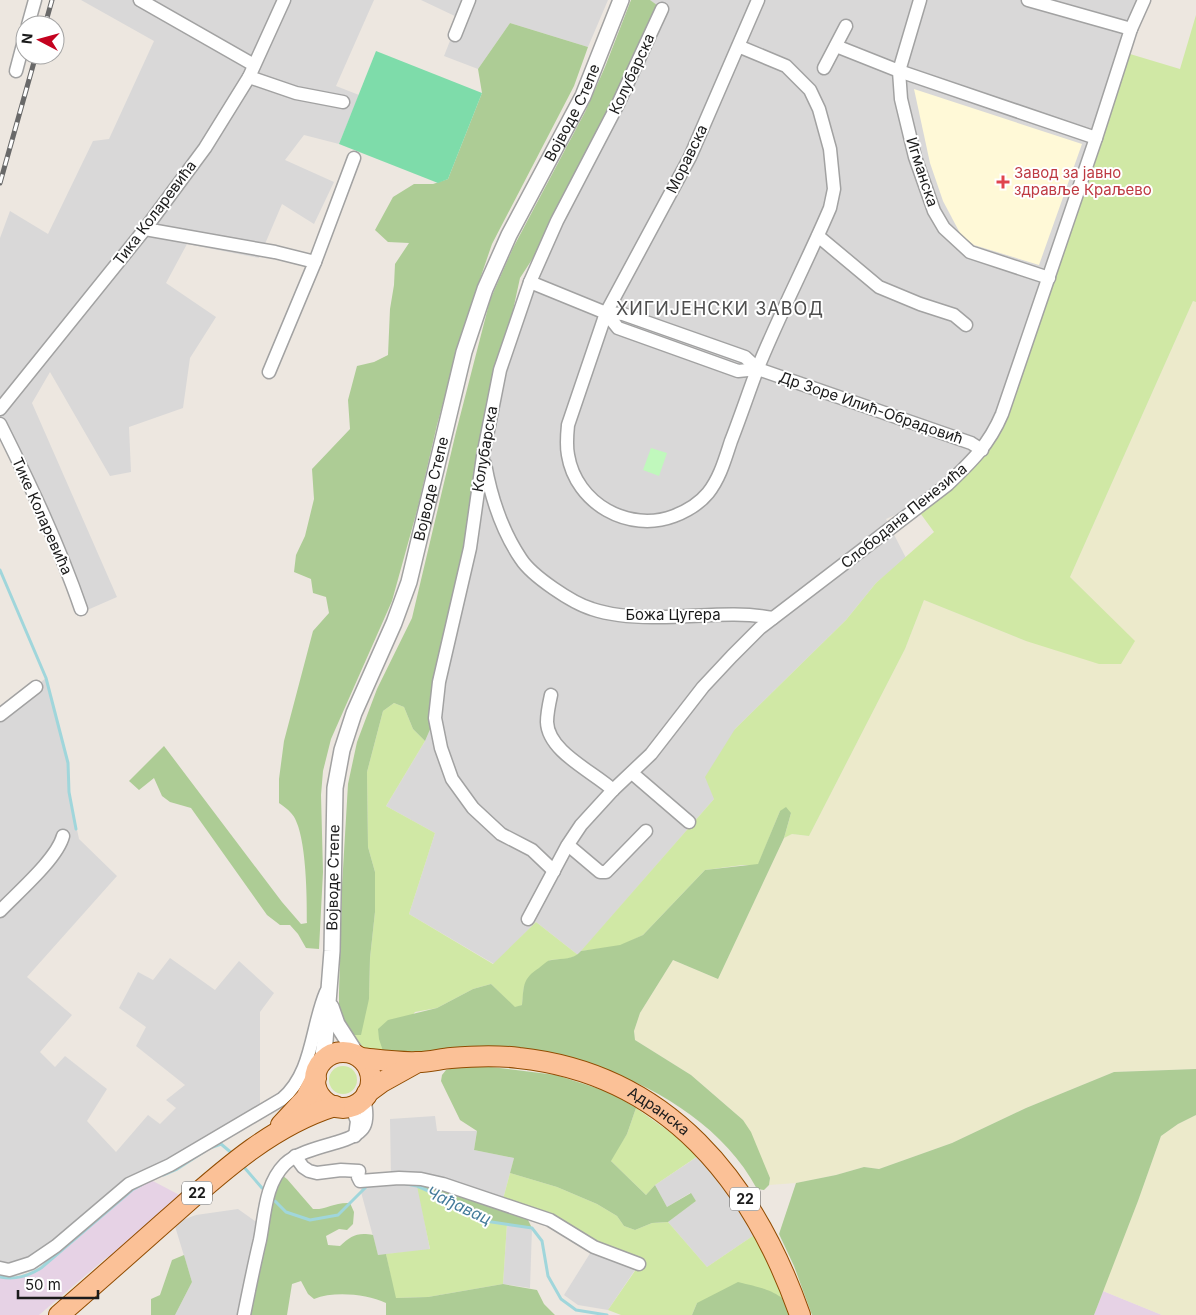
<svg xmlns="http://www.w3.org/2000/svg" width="1196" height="1315" font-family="Inter,sans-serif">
  <rect width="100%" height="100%" fill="#ede7e0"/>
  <!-- residential -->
  <g fill="#d9d8d8">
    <polygon points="81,0 374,0 336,86 359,95 339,144 304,135 285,160 334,182 314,224 282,204 259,258 187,244 166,283 216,317 190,358 183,408 129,427 131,472 110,476 50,372 32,403 117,597 85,611 0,430 0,238 10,211 48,234 93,141 109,139 154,41"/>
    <polygon points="421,0 608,0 588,47 510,23 478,69 444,56 459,18"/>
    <polygon points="650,0 1140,0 998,414 978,450 915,506 886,519 906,558 876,583 846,620 735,729 714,799 578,955 536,922 494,964 409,914 435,833 386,806 425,741 435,718 483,456 530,282 660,8"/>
    <polygon points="46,678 68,763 69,792 79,839 117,876 27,977 72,1015 40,1052 55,1067 65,1056 107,1089 87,1121 116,1152 148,1115 160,1124 176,1108 166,1100 185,1085 136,1046 146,1027 119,1008 138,972 153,980 170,958 215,990 239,961 274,993 260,1012 260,1113 129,1184 31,1263 0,1268 0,715"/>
    <polygon points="435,1116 437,1131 477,1131 474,1150 514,1158 502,1203 421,1180 418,1186 430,1250 378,1255 361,1192 360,1181 391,1178 390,1119"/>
    <polygon points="706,1151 763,1229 707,1267 668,1222 696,1201 690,1193 667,1207 655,1185"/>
    <polygon points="238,1209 262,1226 244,1315 175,1315 192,1282 174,1223 196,1215"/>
    <polygon points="507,1223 532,1228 530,1288 503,1284"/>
    <polygon points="594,1247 639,1264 608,1310 578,1305 564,1295"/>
  </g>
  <!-- industrial -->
  <g fill="#e6d2e5">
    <polygon points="151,1180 189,1200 122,1250 106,1258 39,1315 0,1315 0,1277 19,1278 30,1275 41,1268 132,1190"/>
    <polygon points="1103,1291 1162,1315 1094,1315"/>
  </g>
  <!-- education -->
  <polygon fill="#fff9d7" points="914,89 1082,144 1039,265 974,245 961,235 943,201 930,163"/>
  <!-- farmland -->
  <g fill="#eceacb">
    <polygon points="1193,301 1196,302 1196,1069 1114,1072 1026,1108 952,1143 879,1169 864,1167 836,1175 796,1183 769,1185 770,1178 743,1120 691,1075 635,1040 634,1031 640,1013 673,960 718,979 784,838 792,834 809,836 905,649 924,600 1026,641 1134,641 1070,577"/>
    <polygon points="1196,1115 1196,1315 1162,1315 1103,1291 1138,1201 1161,1136 1178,1124"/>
  </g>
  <!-- grass -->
  <g fill="#d0e8a5">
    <polygon points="1196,15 1196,302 1193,301 1070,577 1135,641 1121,664 1099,664 1026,641 924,600 905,649 809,836 792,834 784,838 791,813 780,811 758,865 743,865 705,870 643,935 620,946 581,951 714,799 705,777 735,729 846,620 876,583 934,532 915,506 943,484 988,436 1120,51 1180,69"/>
    <polygon points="394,703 404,707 413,729 425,741 386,806 435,833 409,914 493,964 536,922 578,955 567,959 550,960 524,986 522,1005 515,1008 491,984 473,989 437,1008 415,1012 383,1051 362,1054 349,1035 369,999 370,958 375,912 375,872 368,847 367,772 383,711"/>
    <circle cx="343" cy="1080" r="14"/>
    <polygon points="636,1108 688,1145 698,1156 655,1185 646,1195 610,1160 627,1134"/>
    <polygon points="510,1173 557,1187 597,1204 617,1216 624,1226 635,1230 652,1223 668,1222 707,1267 763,1229 786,1300 697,1303 692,1315 621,1315 608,1310 639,1265 502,1203"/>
    <polygon points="417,1186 485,1221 507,1223 503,1284 428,1297 395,1298 386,1254 430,1249"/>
  </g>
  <!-- forest -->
  <g fill="#adcc95">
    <polygon points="631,0 650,0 661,8 557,221 520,278 500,370 435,718 425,741 413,729 404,707 394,703 383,711 367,772 368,847 375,872 375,912 370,958 369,999 361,1035 349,1035 339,1019 339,993 342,886 348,784 357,742 377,689 412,618 456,432 490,300 513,248 585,112 605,67"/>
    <path d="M510 23 588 47 574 86 492 244 467 317 437 425 418 507 392 601 331 739 323 771 321 795 323 872 319 949 306 948 298 934 290 925H280L267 915 191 808 170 802 162 796 154 778 139 790 129 781 164 746 282 902 301 924 307 923C307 900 307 829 291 813 288 809 283 806 279 803V779L284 741 313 631 329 613 326 597 313 593 311 579 294 572 296 555 305 536 314 499 312 469 350 429 348 400 357 366 374 362 388 355 390 309 394 285 395 264 409 243 388 242 375 230 393 197 414 184H433L448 179 482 93 478 69Z"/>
    <path d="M786 807 791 813 784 838 718 979 673 960 640 1013 634 1031 635 1040 691 1075 743 1120 751 1132 770 1178 769 1185 764 1190 757 1189C726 1130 663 1091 602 1068 583 1061 563 1054 543 1053 527 1052 510 1054 493 1054 460 1055 427 1056 395 1057L383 1051 379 1039 378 1029 388 1020 437 1008 473 989 491 984 515 1007 522 1005C524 986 522 979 539 968 543 965 547 960 552 960 563 958 573 960 581 951L620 945 643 935 705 870 758 864 780 811Z"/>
    <polygon points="458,1067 491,1067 556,1075 612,1093 636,1108 627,1134 611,1161 646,1195 655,1185 667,1207 691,1193 696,1201 668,1222 652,1223 635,1230 624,1226 617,1216 597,1204 557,1187 510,1173 514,1158 474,1150 477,1131 460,1120 441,1081 442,1075 446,1070"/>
    <polygon points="1196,1069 1196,1115 1178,1124 1161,1136 1138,1201 1094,1315 812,1315 794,1266 779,1234 796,1183 836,1175 864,1167 879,1169 952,1143 1026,1108 1114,1072"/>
    <path d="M278 1172 287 1179 313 1209C326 1210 334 1202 350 1203L354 1212 353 1224 347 1230 339 1229 326 1236 328 1245 340 1246C351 1236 357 1232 373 1235L378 1255 386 1254 396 1298 428 1297 503 1284 537 1290 544 1304 555 1315H386V1303C366 1294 334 1291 314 1299L308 1294 301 1281 292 1284 287 1315H244Z"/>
    <polygon points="421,1179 523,1210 532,1228 485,1221 459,1205 418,1186"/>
    <polygon points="184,1255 192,1282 175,1315 151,1315 151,1299 160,1295 172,1260"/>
    <path d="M738 1282C770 1290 777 1290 800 1315H692L697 1303Z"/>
  </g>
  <!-- park -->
  <polygon fill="#c0f8bc" points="651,448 667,453 659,476 643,470"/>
  <!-- pitch -->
  <polygon fill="#7edcaa" points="376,51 482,93 448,179 438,183 339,144"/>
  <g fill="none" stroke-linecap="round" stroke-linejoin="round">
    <!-- stream -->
    <g stroke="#a0d6db" stroke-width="3">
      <polyline points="0,570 46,678 68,763 69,792 76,829"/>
      <polyline points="210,1148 221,1144 234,1155"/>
      <polyline points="243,1166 262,1188"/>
      <polyline points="163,1175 177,1169 205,1151"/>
      <polyline points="406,1184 417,1186 440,1196 459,1205 485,1221 532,1228 542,1241 548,1276 561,1299 576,1310 607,1315"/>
      <polyline points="275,1201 286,1212 310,1220 338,1215 367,1186 370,1186"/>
      <path d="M0 1277C16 1280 28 1276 41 1268L132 1190 141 1185"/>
    </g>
    <!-- minor casing -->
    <g stroke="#a2a2a2" stroke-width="15">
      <g id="minor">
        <polyline points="140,0 254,65"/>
        <polyline points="920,0 899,71 901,99 915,157 934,211 944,228 970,252 1049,278"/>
        <polyline points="1028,0 1131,29"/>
        <polyline points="28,25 35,0"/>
        <polyline points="455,35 469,0"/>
        <path d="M738 46 786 66 810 90 819 109 830 149 834 189 830 208C807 262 779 315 757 370 748 394 740 418 731 441 725 459 720 478 708 493 699 504 687 511 674 516 629 533 576 504 568 455 566 445 567 435 568 425L606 313 690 157 758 0"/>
        <polyline points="836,46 899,71 1096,138"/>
        <polyline points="824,68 846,26"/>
        <polyline points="16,71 25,37"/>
        <polyline points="249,77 296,93 343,102"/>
        <polyline points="145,229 275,252 315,262 269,372"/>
        <polyline points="818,236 879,287 920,304 954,315 966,325"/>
        <polyline points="315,262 354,158"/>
        <polyline points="530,282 606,313 623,314 745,357 758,369 971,443 982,450"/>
        <polyline points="606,313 618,328 738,371 758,369"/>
        <polyline points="0,409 145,229 205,148 249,77 284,0"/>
        <path d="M0 424C30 484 59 545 81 609"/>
        <path d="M485 464C491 497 502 531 521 559 532 576 572 603 592 609 610 615 632 617 652 617 692 618 733 610 773 618"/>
        <path d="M551 695C549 704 547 713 547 722 548 752 594 772 613 790"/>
        <polyline points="0,715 36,687"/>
        <polyline points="632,773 689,822"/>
        <polyline points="568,845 600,872 606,872 646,831"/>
        <polyline points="554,871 532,850 501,834 473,808 452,779 441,748 435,718 439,682 470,548 483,456 500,370 530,282 557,221 618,104 662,9"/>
        <path d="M0 911C17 893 57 859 63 836"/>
        <path d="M528 919 567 846 581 825 613 790 651 754 703 687 732 656 760 628 947 485C971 462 989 445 1002 414L1096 138 1131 29 1144 0"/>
        <polyline points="351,1106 357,1121 355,1136"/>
        <polyline points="295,1156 303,1167 309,1171 317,1173 341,1170 359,1171 358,1177 360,1181 399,1178 421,1179 443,1184 550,1220 594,1247 639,1264"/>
        <path d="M0 1268 9 1270 31 1263 56 1246 129 1184 170 1165 282 1099C313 1073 311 1027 326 992"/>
        <path d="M244 1315C249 1290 254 1265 260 1240 265 1214 265 1184 285 1164 297 1152 325 1146 341 1141 366 1133 370 1124 364 1098"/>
      </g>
    </g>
    <!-- tertiary casing -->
    <g stroke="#a2a2a2" stroke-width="18">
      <g id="tertiary">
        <polyline points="331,1007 337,1024 357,1055"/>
        <path id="s1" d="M322 1062 325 1041 332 951 335 788 342 750 354 713 394 623 409 582 464 352 485 289 509 235 583 96 621 0"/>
      </g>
    </g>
    <!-- primary casing -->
    <g stroke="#914c01" stroke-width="22">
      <g id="primary">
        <circle cx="343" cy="1080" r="28"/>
        <path id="s2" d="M361 1058C380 1060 399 1063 418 1062 429 1062 440 1059 451 1058 473 1056 497 1055 519 1058 668 1074 753 1182 800 1315"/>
        <polyline points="367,1093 382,1082 418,1062"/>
        <polyline points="281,1125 306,1098 316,1078"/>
        <path d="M59 1315C96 1283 132 1251 168 1219 218 1175 270 1126 335 1106"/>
      </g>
    </g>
    <!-- minor -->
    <use href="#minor" stroke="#fff" stroke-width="12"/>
    <!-- tertiary -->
    <use href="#tertiary" stroke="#fff" stroke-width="15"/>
    <!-- primary -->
    <use href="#primary" stroke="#fbc197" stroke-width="20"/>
    <!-- rail casing -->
    <g stroke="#696969" stroke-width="5">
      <g id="rail">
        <polyline points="45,25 52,0"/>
        <polyline points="0,183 36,55"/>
      </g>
    </g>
    <!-- rail -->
    <use href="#rail" stroke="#fff" stroke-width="3" stroke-dasharray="9" stroke-linecap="butt"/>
  </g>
  <!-- markers -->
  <path fill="#e0444e" stroke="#fff" stroke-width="2" d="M1000.5 174.5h5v5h5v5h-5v5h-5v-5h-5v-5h5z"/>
  <g text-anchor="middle" stroke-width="4" stroke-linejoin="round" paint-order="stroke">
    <!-- shield labels -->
    <g fill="#fff" stroke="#5f5f5f" stroke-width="1">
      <rect x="182" y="1181.5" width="30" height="23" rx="4"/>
      <rect x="730" y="1187.5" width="30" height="23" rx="4"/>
    </g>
    <g font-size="14" font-weight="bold" fill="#1b1b1b">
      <text x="197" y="1198">22</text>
      <text x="745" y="1204">22</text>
    </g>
    <!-- street labels -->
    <g font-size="15" fill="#1b1b1b" stroke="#fff">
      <text transform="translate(632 74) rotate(-65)" y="5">Колубарска</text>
      <text dy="5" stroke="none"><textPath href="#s1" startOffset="994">Војводе Степе</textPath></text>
      <text transform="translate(687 159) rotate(-64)" y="5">Моравска</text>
      <text transform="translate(922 172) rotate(72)" y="5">Игманска</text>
      <text transform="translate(155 213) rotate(-53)" y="5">Тика Коларевића</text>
      <text transform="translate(871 408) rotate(19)" y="5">Др Зоре Илић-Обрадовић</text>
      <text transform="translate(485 449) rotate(-80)" y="5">Колубарска</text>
      <text dy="5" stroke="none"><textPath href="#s1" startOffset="590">Војводе Степе</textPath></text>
      <text transform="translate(42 516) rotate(66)" y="5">Тике Коларевића</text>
      <text transform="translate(904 516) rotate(-39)" y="5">Слободана Пенезића</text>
      <text x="673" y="620">Божа Цугера</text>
      <text dy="5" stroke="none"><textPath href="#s1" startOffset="185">Војводе Степе</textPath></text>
      <text dy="5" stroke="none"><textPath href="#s2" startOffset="310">Адранска</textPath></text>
    </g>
    <!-- health labels -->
    <g font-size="15" fill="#be3a42" stroke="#fff" text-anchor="start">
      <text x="1014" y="178">Завод за јавно<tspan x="1014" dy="17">здравље Краљево</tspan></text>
    </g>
    <!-- water labels -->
    <g font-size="16" font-style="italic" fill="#437b9a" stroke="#fff">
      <text transform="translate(459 1205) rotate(25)" y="6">Чађавац</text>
    </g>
    <!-- quarter labels -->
    <g font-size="18" letter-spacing="1" fill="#4e4e4e" stroke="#fff">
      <text x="720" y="315">ХИГИЈЕНСКИ ЗАВОД</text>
    </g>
  </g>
  <!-- north arrow -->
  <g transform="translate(40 40) rotate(276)"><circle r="24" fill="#ffffff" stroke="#a4a4a4"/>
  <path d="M0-4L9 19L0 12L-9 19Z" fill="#c4021f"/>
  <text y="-8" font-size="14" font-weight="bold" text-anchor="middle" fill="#1b1b1b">N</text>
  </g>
  <!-- scale -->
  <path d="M18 1290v8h80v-8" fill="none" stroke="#1b1b1b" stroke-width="2.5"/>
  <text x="25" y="1290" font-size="15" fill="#1b1b1b" stroke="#ffffff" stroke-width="4" paint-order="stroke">50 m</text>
</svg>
